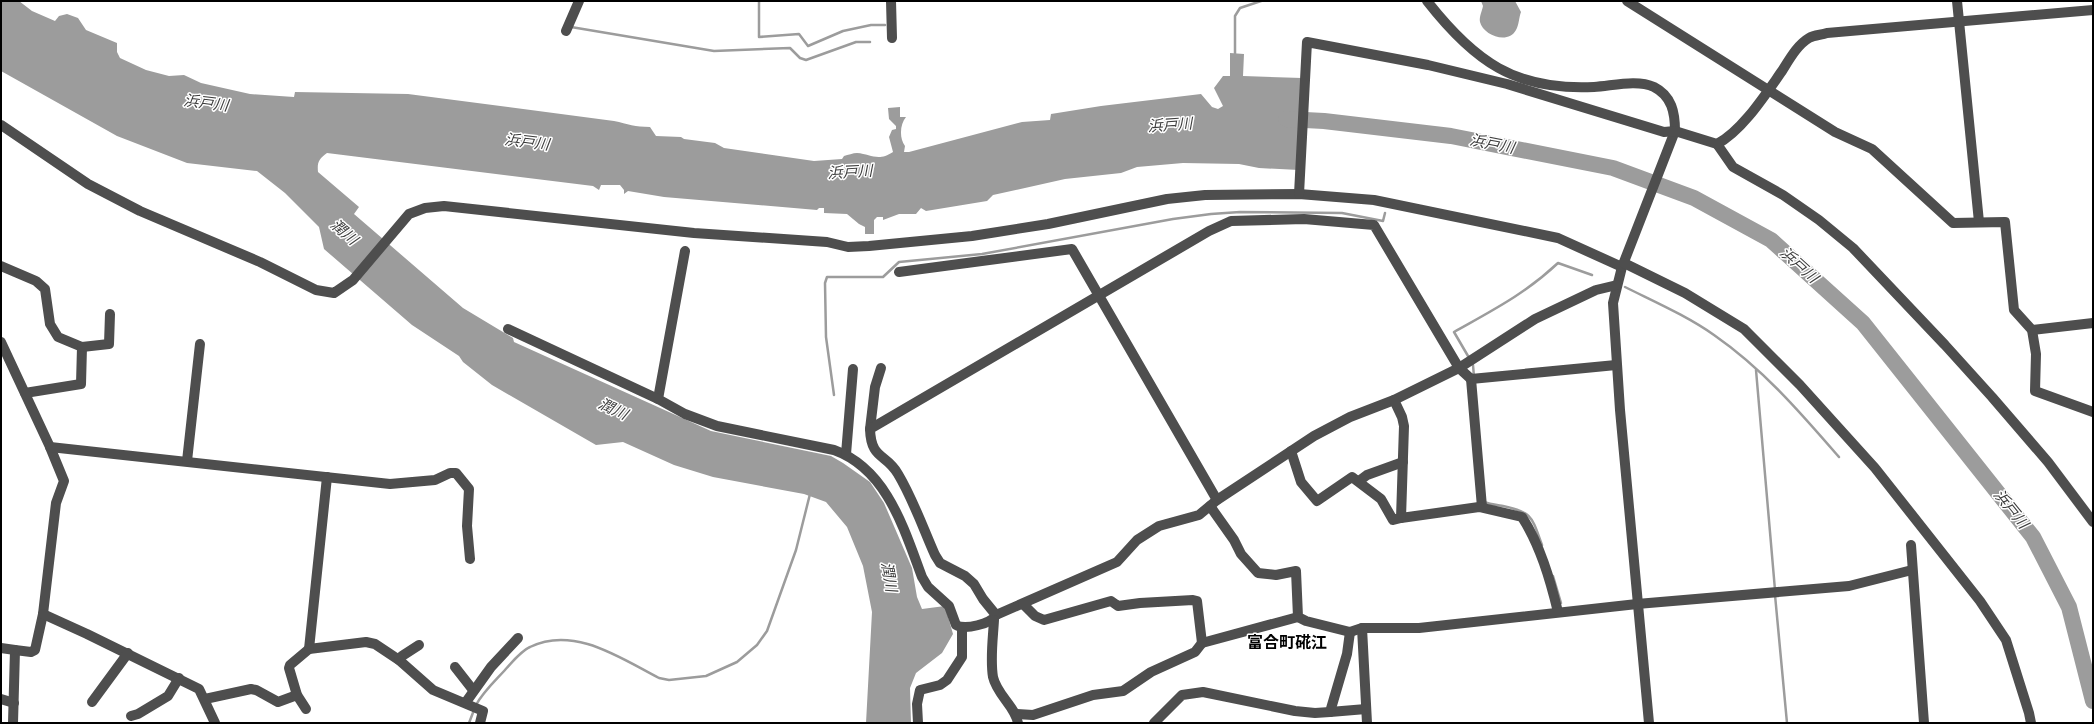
<svg xmlns="http://www.w3.org/2000/svg" width="2094" height="724" font-family="Overpass,'Noto Sans JP',sans-serif">
  <rect width="100%" height="100%" fill="#fff"/>
  <!-- water -->
  <g fill="#9c9c9c">
    <path d="M1 1H19L32 11 55 21 59 16 67 14 78 18 86 30 117 43V52L120 58 146 70 169 76 184 75 201 83 250 94 294 97 295 92 408 94 614 121C628 124 635 127 650 127L656 136 681 137 684 139 715 143 724 148 814 161 842 159 844 156C848 155 853 153 857 153 871 154 878 162 893 152L889 137 892 130 896 129V126L889 119 888 108 900 107V117H906C900 124 899 138 905 146L904 152H909L1022 122 1050 120 1051 114 1101 106 1201 94 1212 107 1218 109 1223 106 1214 88 1223 76H1230V53L1244 54 1243 76 1302 78 1299 170 1259 168 1239 164 1183 163 1137 167 1121 173 1065 179 993 195 987 201 926 211 921 208 916 214H899L883 220V217H877L874 220V234H865V227L859 224 847 214 824 213V208H819L817 210 664 197 628 191 624 194V190L620 185H601L599 190 593 186 327 153C319 159 317 162 318 172L359 207 354 214 463 308 513 338 514 342 711 431 831 456 843 463 870 482 884 503 912 568 917 597 922 609 945 606 953 634 942 653 916 673 910 688 911 723H866L872 612 863 566 847 527 826 502 804 494 713 477 674 465 623 442 596 445 492 385 463 362 459 356 412 325 324 249 319 227 285 193 257 171 187 163 117 136 1 71Z"/>
    <path d="M1481 1H1515L1521 12C1519 17 1519 25 1516 30 1508 45 1483 35 1480 22 1479 17 1482 11 1483 6Z"/>
  </g>
  <g fill="none" stroke-linecap="round" stroke-linejoin="round">
    <!-- stream -->
    <g stroke="#9c9c9c" stroke-width="2.5">
      <polyline points="759,1 759,37 799,34 808,46 843,31 871,25 885,25"/>
      <polyline points="571,27 714,51 790,48 800,58 806,60 856,42 870,42"/>
      <polyline points="1235,56 1235,16 1240,8 1261,1"/>
      <path d="M1625 287C1655 302 1687 316 1714 335 1763 369 1800 412 1839 457"/>
      <path d="M1468 356 1454 332C1493 310 1525 294 1558 263L1592 275"/>
      <polyline points="1473,365 1474,377"/>
      <polyline points="1756,370 1775,590"/>
      <polyline points="834,395 826,337 825,283 827,277 883,277 899,262 982,254 1173,219 1211,214 1240,212 1342,213 1383,221 1385,213"/>
      <path d="M1484 502C1489 504 1497 505 1503 506 1533 512 1532 518 1542 545"/>
      <polyline points="1553,576 1561,603"/>
      <polyline points="1775,595 1787,723"/>
      <path d="M476 705C483 692 495 681 505 670 512 662 521 651 530 647 574 625 622 659 659 678L669 680 706 676 737 662 757 645 767 631 796 550 810 494"/>
      <polyline points="469,723 474,710"/>
    </g>
    <!-- river -->
    <polyline stroke="#9c9c9c" stroke-width="16" points="1286,119 1324,121 1451,136 1613,168 1694,198 1771,240 1863,323 2033,537 2069,607 2093,701"/>
    <!-- minor -->
    <g stroke="#4e4e4e" stroke-width="10">
      <polyline points="891,1 892,38"/>
      <path d="M1427 1C1474 61 1515 91 1594 87 1612 86 1637 79 1654 87 1672 96 1675 113 1675 131L1622 267 1613 303 1620 410 1649 723"/>
      <polyline points="1627,1 1835,132 1872,149 1953,223 2005,222 2014,310 2032,330 2036,354 2035,391 2093,412"/>
      <polyline points="1957,1 1979,222"/>
      <polyline points="566,31 579,1"/>
      <polyline points="1,125 88,184 140,211 260,262 316,290 334,293 353,280 409,214 425,208 444,206 694,233 827,242 848,247 869,246 972,236 1048,224 1167,199 1205,195 1299,194 1374,200 1558,238 1622,267"/>
      <polyline points="1717,144 1733,167 1783,195 1819,220 1853,248 1945,345 1992,397 2048,462 2093,522"/>
      <path d="M1299 194 1307 42 1428 65 1507 84 1664 132 1675 131 1717 144C1742 131 1765 95 1782 71 1789 60 1797 45 1809 38 1814 35 1821 35 1827 33L2093 10"/>
      <path d="M685 251 658 399 685 414 717 426 834 450C887 469 904 529 922 577L928 587 949 606 956 625C965 630 991 624 996 615L1117 562 1137 540 1159 526 1199 515 1217 500 1314 436 1350 417 1394 400 1459 368 1535 319 1596 290 1617 285"/>
      <polyline points="1624,263 1685,293 1744,329 1800,385 1875,468 1980,601 2006,640 2029,713 2031,723"/>
      <polyline points="1,266 36,281 45,289 50,324 58,337 82,347 81,384 25,393"/>
      <polyline points="899,272 1072,249 1217,500"/>
      <polyline points="508,329 658,399"/>
      <polyline points="2032,330 2093,323"/>
      <polyline points="1,342 50,447 64,481 56,503 43,614 35,650 31,652 15,650 13,723"/>
      <polyline points="82,347 109,344 110,314"/>
      <polyline points="1471,379 1482,507"/>
      <path d="M1394 400 1402 417 1404 426 1401 518 1479 507 1522 517C1540 545 1550 579 1558 612"/>
      <polyline points="870,429 875,387 881,368"/>
      <polyline points="50,447 390,484 435,480 450,473 456,473 469,489 467,526 470,559"/>
      <polyline points="1291,451 1301,482 1317,501 1352,477 1381,499 1393,520 1401,518"/>
      <polyline points="846,454 853,369"/>
      <polyline points="187,461 200,344"/>
      <polyline points="327,477 309,649 366,642 375,644 399,660 433,690 483,711 480,723"/>
      <polyline points="1359,481 1367,475 1403,462"/>
      <polyline points="1210,506 1234,540 1241,554 1258,573 1276,575 1296,571 1298,617 1306,621 1350,632 1362,628 1419,628 1637,604 1849,586 1912,570"/>
      <polyline points="1911,545 1924,723"/>
      <polyline points="1023,604 1035,616 1044,620 1111,601 1118,606 1140,603 1193,600 1197,601 1202,643 1298,617"/>
      <polyline points="43,614 87,634 199,689 215,723"/>
      <path d="M996 615 983 599 974 584 965 576 940 563 935 555C923 528 913 499 898 474 886 453 871 460 870 429L1209 231 1231 221 1304 219 1374 225 1459 368 1471 379 1616 365"/>
      <path d="M994 620C993 638 990 659 993 677 997 695 1015 706 1018 723"/>
      <polyline points="1362,628 1367,723"/>
      <polyline points="1,648 15,650"/>
      <polyline points="399,660 402,656 419,645"/>
      <polyline points="455,667 473,690"/>
      <polyline points="1,699 14,703"/>
      <polyline points="205,699 251,689 256,690 278,702 297,695"/>
      <polyline points="92,702 128,653"/>
      <polyline points="466,702 491,667 518,638"/>
      <polyline points="306,709 297,695 289,668 290,665 309,649"/>
      <polyline points="1330,712 1366,709"/>
      <polyline points="1017,714 1033,715 1093,695 1123,691 1151,672 1195,652 1202,643"/>
      <polyline points="131,716 138,714 168,696 179,678"/>
      <polyline points="918,723 917,704 920,690 940,685 947,680 962,657 962,628"/>
      <polyline points="1154,723 1182,695 1203,692 1295,711 1315,713 1330,712 1347,654 1350,632"/>
    </g>
  </g>
  <g text-anchor="middle" stroke-width="3" stroke-linejoin="round" paint-order="stroke">
    <!-- water labels -->
    <g font-size="15" font-style="italic" fill="#3d3d3d" stroke="#fff">
      <text transform="translate(206 103) rotate(7)" y="5">浜戸川</text>
      <text transform="translate(1170 125) rotate(-4)" y="5">浜戸川</text>
      <text transform="translate(527 142) rotate(7)" y="5">浜戸川</text>
      <text transform="translate(1492 144) rotate(11)" y="5">浜戸川</text>
      <text transform="translate(850 172) rotate(-3)" y="5">浜戸川</text>
      <text transform="translate(344 232) rotate(41)" y="5">潤川</text>
      <text transform="translate(1799 265) rotate(42)" y="5">浜戸川</text>
      <text transform="translate(613 409) rotate(25)" y="5">潤川</text>
      <text transform="translate(2011 509) rotate(51)" y="5">浜戸川</text>
      <text transform="translate(889 577) rotate(80)" y="5">潤川</text>
    </g>
    <!-- quarter labels -->
    <g font-size="16" font-weight="bold" fill="#000" stroke="#fff">
      <text x="1287" y="648">富合町硴江</text>
    </g>
  </g>
  <!-- border -->
  <rect width="2094" height="724" fill="none" stroke="#000000" stroke-width="4"/>
</svg>
